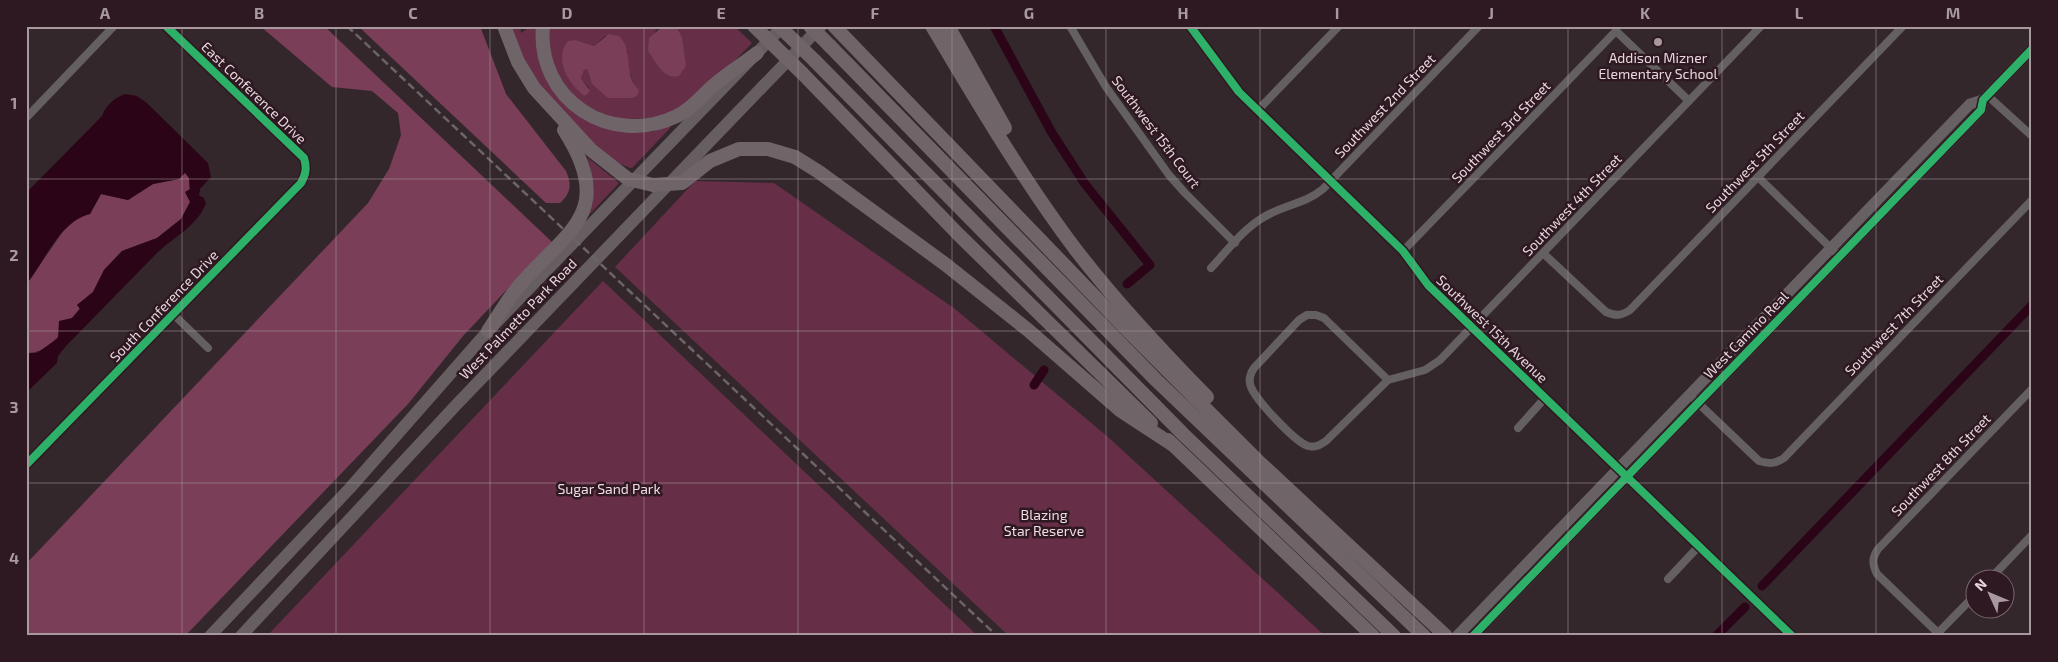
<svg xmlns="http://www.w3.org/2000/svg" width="2058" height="662" font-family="'Exo 2',sans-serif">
  <rect width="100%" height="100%" fill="#34272c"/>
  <!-- green -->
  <g fill="#672e48" fill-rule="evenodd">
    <path d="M510 26H520L521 33 527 29V26H538L550 84 620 131 651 132 668 126 671 127 632 168C605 165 539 90 525 66 519 54 515 39 510 26Z"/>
    <path d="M548 26H663L656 30 648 51 659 67 682 37 676 26H734L752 43 702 94 664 117 615 120 576 100 552 65ZM605 36 628 51 627 66 635 86 592 84 587 69 584 70 581 78 589 88 585 96 569 78 576 40 594 46Z"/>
    <polygon points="588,158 619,183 587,217 594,189"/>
    <polygon points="695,181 774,183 955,309 1108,437 1325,636 1009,636 615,267"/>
    <polygon points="603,281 978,636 267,636"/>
  </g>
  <!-- forest -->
  <g fill="#7a3e59">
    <polygon points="260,26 324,26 552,242 463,336 408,404 185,636 26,636 26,564 368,203 389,169 401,135 398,113 372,91 332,87"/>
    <path d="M358 26H480L506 94 566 171C572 185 571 193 560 203H546Z"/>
    <path d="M663 26H676L682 37 686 66 679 76C663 80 656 62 648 51L649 38Z"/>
    <path d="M609 34 619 36C635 51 622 74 639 90L637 96 632 98H608L592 84 587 69 584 70 581 78 590 91 585 96C569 85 553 59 568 41L576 40 594 46Z"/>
    <path d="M185 172 189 178 190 202 181 219 157 238 122 251 104 270 93 292 77 305 80 308C65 326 52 354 26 353V285L68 224 79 217 90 214 101 194 128 200 153 184 179 179Z"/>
  </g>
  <!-- water -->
  <path fill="#2b0417" d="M125 94 137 96 147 103 208 163 211 177 200 189 199 196 203 197 206 203C197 227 173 237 156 254 126 284 97 315 67 345L58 356 57 363 26 393V353H37L58 338 59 321 72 318 80 309 77 305 93 292 104 270 122 251 157 238 181 219 190 202 185 192 190 189 189 178 185 173 179 179 153 184 128 200 101 194 90 214C59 222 45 261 26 285V193L102 116C106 105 114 98 125 94Z"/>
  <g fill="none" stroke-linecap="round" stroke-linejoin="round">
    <!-- canal -->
    <g stroke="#2b0417" stroke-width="9">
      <polyline points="994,26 1052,133 1085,184 1150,265 1127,284"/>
      <polyline points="1034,385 1044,370"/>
      <polyline points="1762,586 2032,305"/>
      <polyline points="1716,636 1745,607"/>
    </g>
    <!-- street -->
    <g stroke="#645f61" stroke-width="8">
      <polyline points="1070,26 1106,87 1169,175 1185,193 1235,243"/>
      <polyline points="1190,26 1239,92 1403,251 1428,285 1792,636"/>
      <polyline points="1988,96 2032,136"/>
      <polyline points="1258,110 1339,26"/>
      <polyline points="26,118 114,26"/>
      <polyline points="1758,177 1839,256"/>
      <polyline points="1403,251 1616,31 1689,101"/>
      <path d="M1543 253 1606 312C1615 316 1621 316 1630 310L1903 26"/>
      <path d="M1211 268C1227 251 1243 229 1264 217 1283 205 1305 204 1323 189L1479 26"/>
      <polyline points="173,314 208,348"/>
      <path d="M1307 315H1316L1324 318 1388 380 1326 441C1320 445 1315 448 1308 446 1295 442 1256 400 1251 387 1248 380 1250 374 1254 368L1299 320Z"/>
      <polyline points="1388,380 1425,370 1440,360 1761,26"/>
      <path d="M1695 400 1759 461C1769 464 1775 464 1784 458L2032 200"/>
      <polyline points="1518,428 1545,398"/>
      <path d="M26 465 301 183C306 174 307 168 304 158L166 26"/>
      <polyline points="1668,579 1699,546"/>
      <polyline points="1989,580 2032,535"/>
      <path d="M1938 633 1877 574C1872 564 1872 558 1878 549L2032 389"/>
      <polyline points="1935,636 1976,594"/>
    </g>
    <!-- secondary -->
    <g stroke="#686163" stroke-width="11">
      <polyline points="1457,636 1970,104 1983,100"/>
      <polyline points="1473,636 1981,110 1983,100 2032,49"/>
    </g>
    <!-- primary -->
    <g stroke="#675e62" stroke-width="12">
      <polyline points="210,636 350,488 488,331 783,26"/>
      <polyline points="241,636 458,403 821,26"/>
    </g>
    <!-- highway -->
    <g stroke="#6f6468" stroke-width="14">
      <polyline points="504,26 518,62 534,88 591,150 628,179 653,185 682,183 710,161 739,149 768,149 795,157 819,172 945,264 1028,330 1121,411 1173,445"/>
      <path d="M543 26C536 100 611 148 677 116 692 109 701 96 714 85 728 73 743 64 757 53"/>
      <polyline points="834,26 1129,332 1257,460 1446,636"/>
      <path d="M932 26C976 100 1024 181 1076 250 1116 302 1161 350 1207 397"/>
      <polyline points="948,26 1005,128"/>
      <polyline points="830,46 1156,380 1424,636"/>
      <polyline points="815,61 1184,435 1394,636"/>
      <polyline points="802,73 959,235 1151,423"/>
      <path d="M488 331C497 318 505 304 514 292 561 233 620 217 564 130"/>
      <polyline points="1168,440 1373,636"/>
    </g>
    <!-- rail -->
    <polyline stroke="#6b6468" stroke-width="2.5" stroke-dasharray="8 4" stroke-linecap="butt" points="347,26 997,636"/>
    <!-- highway-bridge -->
    <g stroke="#6f6468" stroke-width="14">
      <polyline points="754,26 802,73"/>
      <polyline points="779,26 815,61"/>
      <polyline points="810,26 830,46"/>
    </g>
    <!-- cycleway casing -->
    <g stroke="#2e1821" stroke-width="11">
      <g id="cycleway">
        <polyline points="1190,26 1239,92 1403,251 1428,285 1792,636"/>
        <path d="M26 465 301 183C306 174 307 168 304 158L166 26"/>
        <polyline points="1473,636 1981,110 1983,100 2032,49"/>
      </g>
    </g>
    <!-- cycleway -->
    <use href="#cycleway" stroke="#2db169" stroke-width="8"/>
  </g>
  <!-- grid -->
  <path fill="none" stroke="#a8999f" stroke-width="1" stroke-opacity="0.55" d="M182 26V636M336 26V636M490 26V636M644 26V636M798 26V636M952 26V636M1106 26V636M1260 26V636M1414 26V636M1568 26V636M1722 26V636M1876 26V636M26 179H2032M26 331H2032M26 483H2032"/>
  <!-- markers -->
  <circle fill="#a8999f" stroke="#2e1821" stroke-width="2" cx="1658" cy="42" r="5"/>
  <g text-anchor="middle" stroke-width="5" stroke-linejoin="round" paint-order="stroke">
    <!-- poi labels -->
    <g font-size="14" fill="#e7d7dd" stroke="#2e1821">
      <text x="1658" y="63">Addison Mizner<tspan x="1658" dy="16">Elementary School</tspan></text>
    </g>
    <!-- street labels -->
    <g font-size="14" fill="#e7d7dd" stroke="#2e1821">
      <text transform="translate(254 93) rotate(44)" y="5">East Conference Drive</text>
      <text transform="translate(1385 106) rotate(-46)" y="5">Southwest 2nd Street</text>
      <text transform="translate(1156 132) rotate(53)" y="5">Southwest 15th Court</text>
      <text transform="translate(1501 132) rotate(-46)" y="5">Southwest 3rd Street</text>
      <text transform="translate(1755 162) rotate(-46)" y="5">Southwest 5th Street</text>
      <text transform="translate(1572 205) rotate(-46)" y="5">Southwest 4th Street</text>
      <text transform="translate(164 306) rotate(-46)" y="5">South Conference Drive</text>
      <text transform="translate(518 319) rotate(-46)" y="5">West Palmetto Park Road</text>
      <text transform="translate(1894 325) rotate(-46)" y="5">Southwest 7th Street</text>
      <text transform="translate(1492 329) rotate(44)" y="5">Southwest 15th Avenue</text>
      <text transform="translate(1746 335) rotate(-46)" y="5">West Camino Real</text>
      <text transform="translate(1941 465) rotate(-46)" y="5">Southwest 8th Street</text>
    </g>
    <!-- park labels -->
    <g font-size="14" fill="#f1dce3" stroke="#2e1821">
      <text x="609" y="494">Sugar Sand Park</text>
      <text x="1044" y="520">Blazing<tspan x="1044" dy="16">Star Reserve</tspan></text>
    </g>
  </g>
  <!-- border -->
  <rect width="2058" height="662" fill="none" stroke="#2e1821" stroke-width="55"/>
  <!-- north arrow -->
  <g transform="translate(1990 594) rotate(314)"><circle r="24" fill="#2e1821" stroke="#78646c"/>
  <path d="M0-4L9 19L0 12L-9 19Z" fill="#a8999f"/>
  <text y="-8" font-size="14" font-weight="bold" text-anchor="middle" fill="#e7d7dd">N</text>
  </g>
  <rect x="28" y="28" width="2002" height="606" fill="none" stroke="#a8999f" stroke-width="2"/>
  <g font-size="16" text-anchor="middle" font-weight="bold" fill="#a8999f">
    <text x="105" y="19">A</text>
    <text x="259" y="19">B</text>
    <text x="413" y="19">C</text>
    <text x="567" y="19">D</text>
    <text x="721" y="19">E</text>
    <text x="875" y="19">F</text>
    <text x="1029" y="19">G</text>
    <text x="1183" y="19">H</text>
    <text x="1337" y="19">I</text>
    <text x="1491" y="19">J</text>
    <text x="1645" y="19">K</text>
    <text x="1799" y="19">L</text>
    <text x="1953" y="19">M</text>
    <text x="14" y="109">1</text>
    <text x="14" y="261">2</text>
    <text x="14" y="413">3</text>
    <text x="14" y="564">4</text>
  </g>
</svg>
